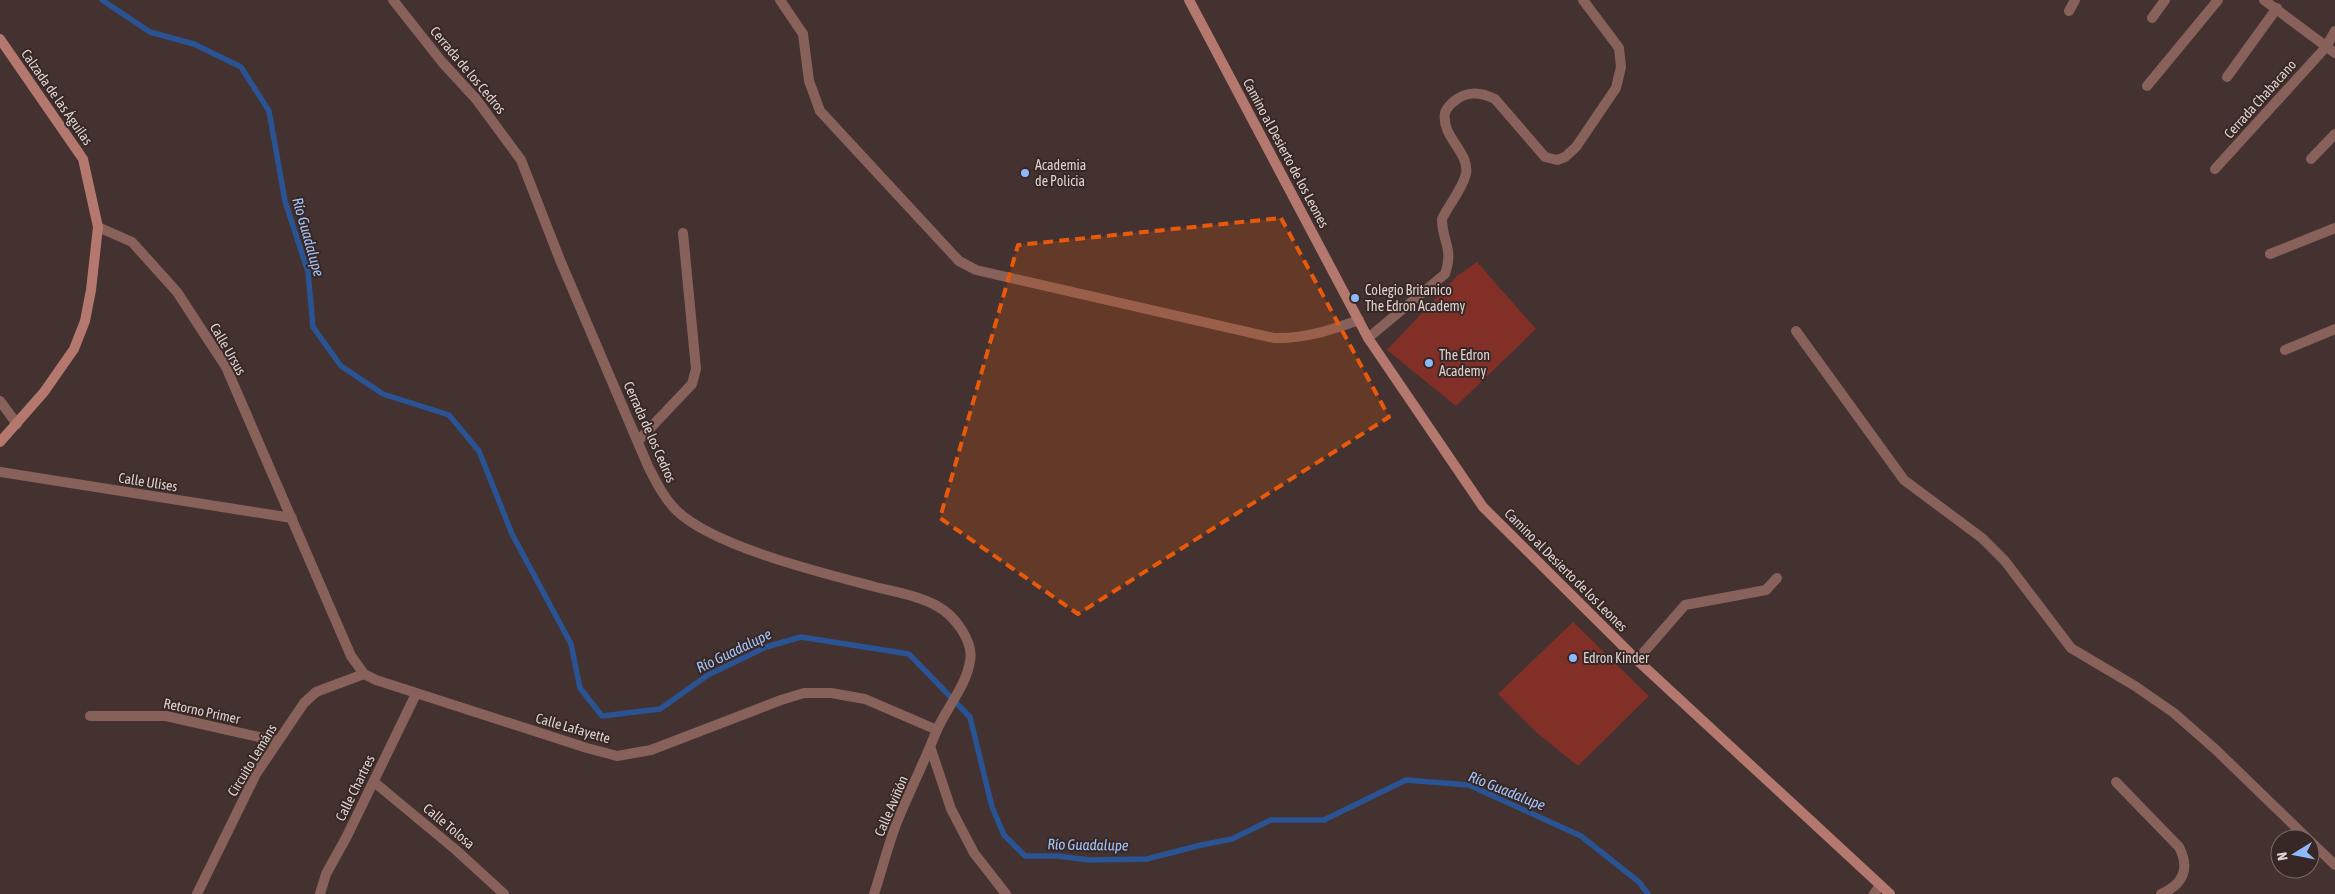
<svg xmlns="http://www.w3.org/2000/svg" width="2335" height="894" font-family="'Asap Condensed',sans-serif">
  <rect width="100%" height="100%" fill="#43322f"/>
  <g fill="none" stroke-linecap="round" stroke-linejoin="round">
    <!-- stream -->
    <polyline stroke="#2a5393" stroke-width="5.5" points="102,0 150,32 194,44 241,67 269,111 285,201 308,272 313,327 341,366 383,394 449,415 479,451 512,534 571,644 580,688 602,716 660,709 708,675 766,647 801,637 909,654 970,717 992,807 1004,835 1025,856 1058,856 1089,860 1147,859 1201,845 1232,839 1271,820 1324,820 1406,780 1469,785 1581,836 1639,882 1648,894"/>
  </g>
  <!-- building -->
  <g fill="#823027">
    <polygon points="1477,262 1536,329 1456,406 1387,350 1457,276"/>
    <polygon points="1573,622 1649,696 1578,766 1537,733 1498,694"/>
  </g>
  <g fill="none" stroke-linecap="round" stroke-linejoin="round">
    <!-- lane -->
    <g stroke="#88615b" stroke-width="10">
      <path d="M780 0 803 34 809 81 820 111 959 261 976 270 1274 338C1305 339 1330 330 1359 320"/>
      <polyline points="1874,894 1880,885"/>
    </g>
    <!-- street -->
    <g stroke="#88615b" stroke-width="10">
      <path d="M393 0 442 62 476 99 521 160 560 260 648 466C656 482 664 498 676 510 712 546 822 573 872 586 894 592 917 595 937 606 954 615 974 641 970 661 966 687 946 708 936 732 924 763 909 792 897 822 888 845 882 870 874 894"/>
      <polyline points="2264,0 2335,53"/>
      <polyline points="2069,11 2075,0"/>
      <polyline points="2152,18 2165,0"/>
      <polyline points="2227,77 2277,8"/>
      <polyline points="2147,86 2218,0"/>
      <polyline points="2311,159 2335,134"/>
      <polyline points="2215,169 2326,47 2335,31"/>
      <polyline points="98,227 132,242 177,292 226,367 351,656 364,674 376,680 587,748 617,756 651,750 781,700 804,693 831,693 865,699 937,730"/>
      <polyline points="2270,254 2335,228"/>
      <polyline points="1796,331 1904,480 1982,538 2005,561 2071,648 2135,686 2174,713 2215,749 2308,839"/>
      <path d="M1368 338 1445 274C1454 247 1442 242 1442 219 1449 204 1462 190 1466 174 1470 152 1441 137 1445 113 1446 109 1449 106 1452 103 1465 91 1479 91 1495 99L1545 157 1557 160 1565 157 1576 147 1616 88 1621 67 1619 48 1583 0"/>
      <polyline points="2285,350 2335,329"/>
      <polyline points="0,401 17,424"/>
      <polyline points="638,441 692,384 696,369 683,233"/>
      <polyline points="0,472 292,518"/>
      <polyline points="1637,660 1685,605 1766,590 1777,578"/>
      <polyline points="90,716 166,716 277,741"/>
      <polyline points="931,749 951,809 974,853 1006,894"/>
      <polyline points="374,782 456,850 504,894"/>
      <path d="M2116 782 2179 847C2190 868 2184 884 2161 894"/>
      <polyline points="2310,841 2335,865"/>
      <polyline points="197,894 256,774 304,703 316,692 364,674"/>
      <polyline points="320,894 326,874 347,836 416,694"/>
    </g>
    <!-- secondary -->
    <g stroke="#b4786e" stroke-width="10">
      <polyline points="1189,0 1368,338 1483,507 1637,660 1890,894"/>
      <polyline points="0,39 83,159 98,227 91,290 85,321 74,349 44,392 0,442"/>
    </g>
  </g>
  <!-- marked area -->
  <path fill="#e8590c" fill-opacity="0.2" stroke="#e8590c" stroke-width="4" stroke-dasharray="10 6" stroke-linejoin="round" d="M1281 218 1389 417 1078 614 940 518 1018 245Z"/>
  <!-- markers -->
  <g fill="#8eb9fc" stroke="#382825" stroke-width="2">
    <circle cx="1025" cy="173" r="5"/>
    <circle cx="1355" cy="298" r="5"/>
    <circle cx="1429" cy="363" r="5"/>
    <circle cx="1573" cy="658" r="5"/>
  </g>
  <g text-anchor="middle" stroke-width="4" stroke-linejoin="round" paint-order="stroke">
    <!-- street labels -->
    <g font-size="14" fill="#ddd2d0" stroke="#382825">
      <text transform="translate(468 70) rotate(50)" y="5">Cerrada de los Cedros</text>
      <text transform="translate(57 97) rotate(55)" y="5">Calzada de las Águilas</text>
      <text transform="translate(2260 99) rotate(-48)" y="5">Cerrada Chabacano</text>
      <text transform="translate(1286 153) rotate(62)" y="5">Camino al Desierto de los Leones</text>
      <text transform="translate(228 349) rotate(60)" y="5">Calle Ursus</text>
      <text transform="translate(650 432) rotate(66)" y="5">Cerrada de los Cedros</text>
      <text transform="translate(148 482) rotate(9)" y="5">Calle Ulises</text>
      <text transform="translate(1566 570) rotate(45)" y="5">Camino al Desierto de los Leones</text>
      <text transform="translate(202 711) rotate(12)" y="5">Retorno Primer</text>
      <text transform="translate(573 728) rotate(16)" y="5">Calle Lafayette</text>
      <text transform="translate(252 760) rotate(-59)" y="5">Circuito Lemáns</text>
      <text transform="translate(355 788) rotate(-64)" y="5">Calle Chartres</text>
      <text transform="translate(891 806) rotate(-67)" y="5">Calle Aviñón</text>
      <text transform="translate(449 826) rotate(40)" y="5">Calle Tolosa</text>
    </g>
    <!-- poi labels -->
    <g font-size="14" fill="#ddd2d0" stroke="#382825" text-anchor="start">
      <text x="1035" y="170">Academia<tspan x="1035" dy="16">de Policia</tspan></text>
      <text x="1365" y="295">Colegio Britanico<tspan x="1365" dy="16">The Edron Academy</tspan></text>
      <text x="1439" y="360">The Edron<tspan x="1439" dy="16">Academy</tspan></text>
      <text x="1583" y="663">Edron Kinder</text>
    </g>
    <!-- water labels -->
    <g font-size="15" font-style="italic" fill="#a0c3fa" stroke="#382825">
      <text transform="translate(308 237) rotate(74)" y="5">Río Guadalupe</text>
      <text transform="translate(734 651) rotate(-26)" y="5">Río Guadalupe</text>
      <text transform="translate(1507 791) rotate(22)" y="5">Río Guadalupe</text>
      <text transform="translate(1088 845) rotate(1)" y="5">Río Guadalupe</text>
    </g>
  </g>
  <!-- north arrow -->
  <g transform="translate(2295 854) rotate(260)"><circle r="24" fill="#382825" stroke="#7a6c69"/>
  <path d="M0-4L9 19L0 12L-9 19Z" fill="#8eb9fc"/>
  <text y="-8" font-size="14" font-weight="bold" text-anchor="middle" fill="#ddd2d0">N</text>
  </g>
</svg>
